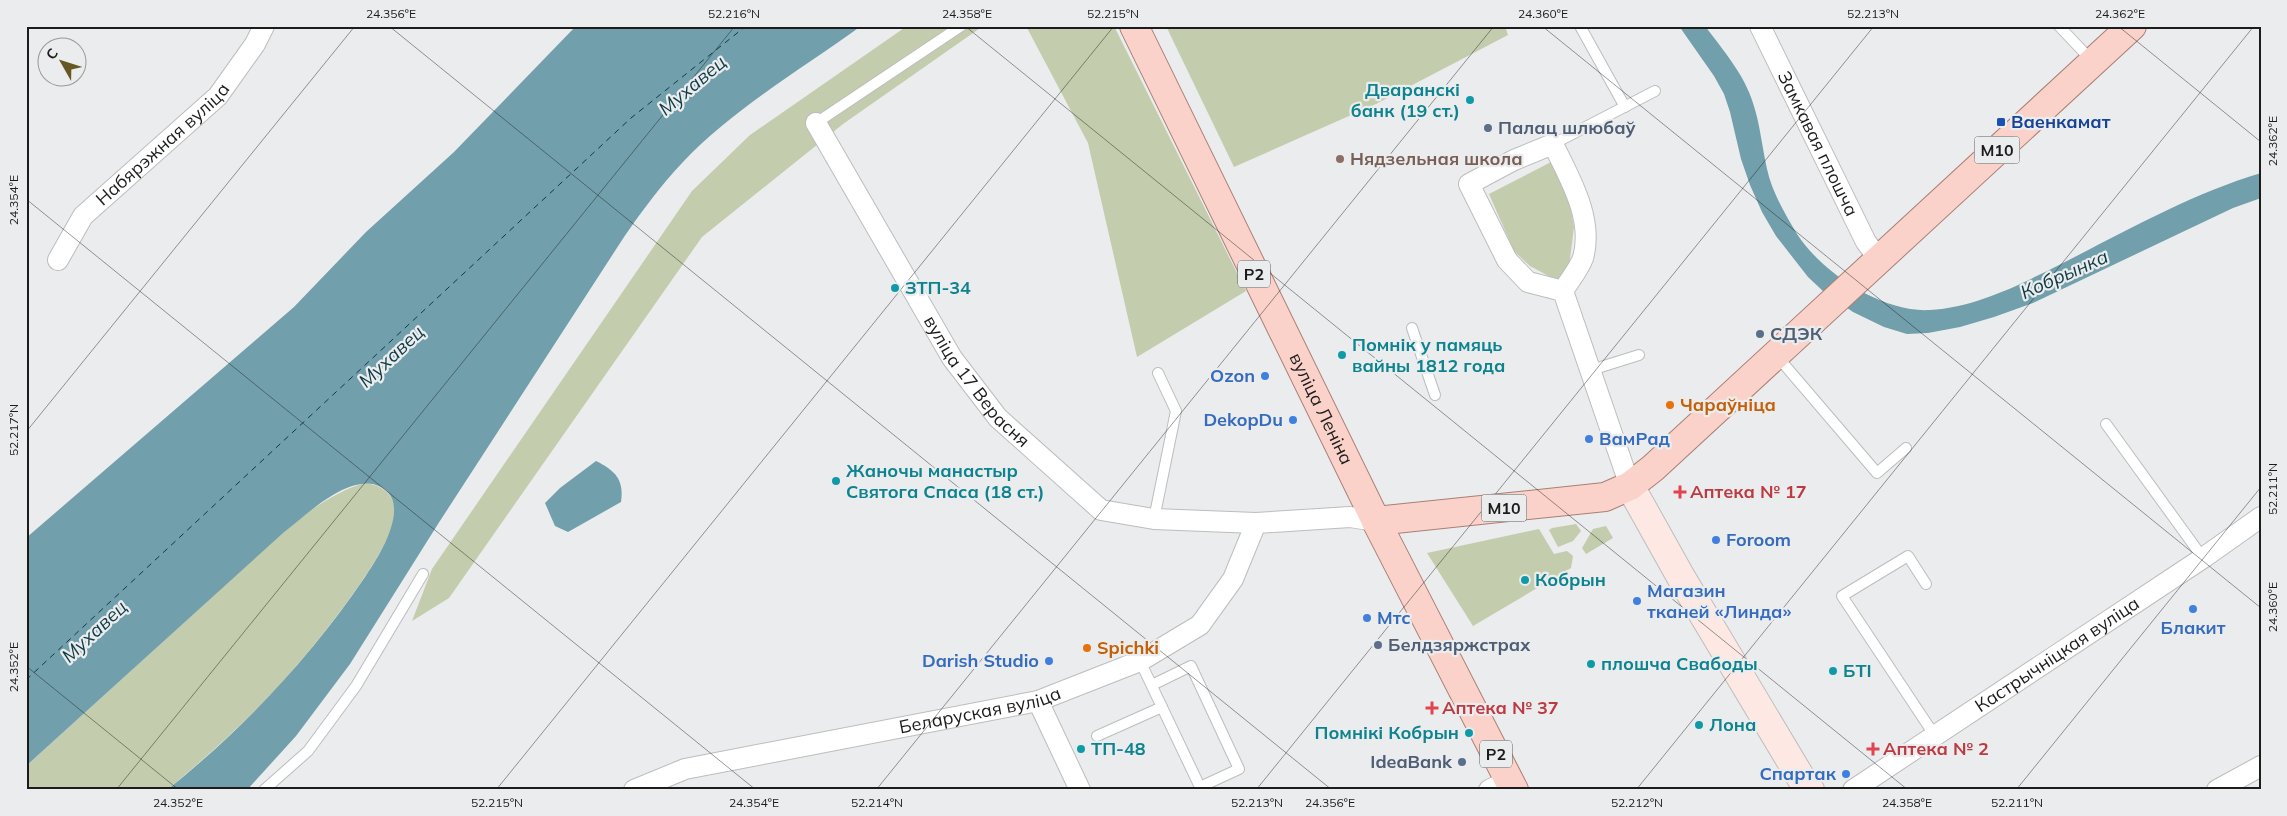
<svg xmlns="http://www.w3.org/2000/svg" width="2287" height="816" font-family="Mulish,sans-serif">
  <rect width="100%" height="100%" fill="#ebeced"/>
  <!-- green -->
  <g fill="#c3ccac">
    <polygon points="907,26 983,26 843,124 702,237 449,598 412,621 432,569 692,191 750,135"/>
    <polygon points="1026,26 1114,26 1246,291 1137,357 1088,143"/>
    <polygon points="1166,26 1505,26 1508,35 1376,104 1234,167"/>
    <polygon points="1551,162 1570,204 1574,227 1568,275 1556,280 1530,266 1514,251 1489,194"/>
    <path d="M365 483C380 485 394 492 395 511 397 548 301 663 273 692 240 727 204 759 167 790H26V766C85 713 144 659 203 605 244 567 311 497 365 483Z"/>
    <polygon points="1576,524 1581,531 1573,541 1558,547 1549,530 1552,528"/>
    <polygon points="1606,526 1613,538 1586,554 1582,548 1593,529"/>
    <polygon points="1539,529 1554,554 1567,551 1573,556 1571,568 1473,626 1427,553"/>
  </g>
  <!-- water -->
  <g fill="#719fab">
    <path d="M576 26H861C803 68 732 110 683 162 661 185 642 211 624 237L438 524 350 664 296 736 247 790H167C243 729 310 658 365 577 378 558 413 504 381 487 371 482 363 483 352 486 327 494 304 517 283 533L26 766V538L294 307 366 232 454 152Z"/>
    <path d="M1679 26H1705C1723 50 1744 74 1753 103 1760 124 1762 147 1767 169 1772 192 1785 214 1797 234 1822 273 1883 313 1930 310 1977 307 2021 284 2061 264 2126 231 2191 194 2261 173V198L2233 208 2033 303 1994 317 1960 327 1928 333 1907 334 1884 327 1853 312 1824 292 1808 277 1776 236 1762 212 1750 185 1741 159 1730 112 1724 94 1714 76Z"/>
    <path d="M596 461C616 471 624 480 621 502L568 532 555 526 545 503 560 488Z"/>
  </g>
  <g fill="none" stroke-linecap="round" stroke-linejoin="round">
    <!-- ferry -->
    <polyline stroke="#0f3b45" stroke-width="1" stroke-dasharray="6 5" stroke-linecap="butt" points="26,680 631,118 746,26"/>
    <!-- lane casing -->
    <g stroke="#bcbdbe" stroke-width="12">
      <g id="lane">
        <polyline points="1580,26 1625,107"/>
        <polyline points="2059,26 2093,62"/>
        <polyline points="816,123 961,26"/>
        <polyline points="1553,144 1655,91"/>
        <polyline points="1412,328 1435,395"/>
        <polyline points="1776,355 1877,473 1906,448"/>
        <polyline points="1591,370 1639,355"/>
        <polyline points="2106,424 2203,558"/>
        <polyline points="1154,519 1176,411 1158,373"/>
        <polyline points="1926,584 1908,556 1842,596 1935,736"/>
        <polyline points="1140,661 1200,787 1239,769 1191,666 1152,685"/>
        <polyline points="1097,736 1162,707"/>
        <polyline points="264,790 308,751 356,686 423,574"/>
      </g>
    </g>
    <!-- street casing -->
    <g stroke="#bcbdbe" stroke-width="22">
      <g id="street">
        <path id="s1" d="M1760 26 1866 242 1879 259"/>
        <path id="s2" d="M816 123 952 358 998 418 1101 510 1154 519 1256 523 1350 517 1376 521"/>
        <path id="s3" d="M58 260 83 216 218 96 255 44 264 26"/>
        <path d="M1563 291 1528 282 1507 260 1469 184 1514 160 1553 144C1570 179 1594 219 1583 258 1579 269 1569 281 1563 291L1630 486"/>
        <polyline points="1038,701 1080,790"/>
        <path id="s4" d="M634 790 685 769 1038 701 1140 661 1200 625 1233 579 1256 523"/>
        <polyline points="1489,790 1509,780"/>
        <path id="s5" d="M1853 790 2203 558 2261 517"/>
        <polyline points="2217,790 2261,766"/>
      </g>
    </g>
    <!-- secondary casing -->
    <g stroke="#bcbdbe" stroke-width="30">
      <polyline id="secondary" points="1630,486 1682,579 1804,783 1810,790"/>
    </g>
    <!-- primary casing -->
    <g stroke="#aa7f75" stroke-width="30">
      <g id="primary">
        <path id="s6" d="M1134 26 1376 521 1514 790"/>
        <polyline points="1376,521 1605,497 1630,486 1653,468 2132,26"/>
      </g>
    </g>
    <!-- lane -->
    <use href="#lane" stroke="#fff" stroke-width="10"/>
    <!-- street -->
    <use href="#street" stroke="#fff" stroke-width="20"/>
    <!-- secondary -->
    <use href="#secondary" stroke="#fde8e4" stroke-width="28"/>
    <!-- primary -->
    <use href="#primary" stroke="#fad2c9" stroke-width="28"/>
  </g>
  <!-- ticks -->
  <path fill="none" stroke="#1c1c1c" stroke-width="1" stroke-opacity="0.45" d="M389 26 1332 790M965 26 1908 790M1542 26 2261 608M2118 26 2261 142M26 199 756 790M26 432 355 26M26 666 179 790M116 790 735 26M496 790 1114 26M876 790 1494 26M1256 790 1874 26M1636 790 2254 26M2016 790 2261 487"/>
  <!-- markers -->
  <g fill="#0f9aa8" stroke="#ebeced" stroke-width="2">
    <circle cx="1470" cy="100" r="5"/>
    <circle cx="895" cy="288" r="5"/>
    <circle cx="1342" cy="355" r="5"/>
    <circle cx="836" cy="481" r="5"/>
    <circle cx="1525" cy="580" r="5"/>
    <circle cx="1591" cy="664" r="5"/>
    <circle cx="1833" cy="671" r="5"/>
    <circle cx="1699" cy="725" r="5"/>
    <circle cx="1469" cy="733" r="5"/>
    <circle cx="1081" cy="749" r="5"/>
  </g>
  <rect fill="#1a4fb4" stroke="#ebeced" stroke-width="2" x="1996" y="117" width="10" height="10" rx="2.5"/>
  <g fill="#5c6f8a" stroke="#ebeced" stroke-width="2">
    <circle cx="1488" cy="128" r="5"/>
    <circle cx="1760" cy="334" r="5"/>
    <circle cx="1378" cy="645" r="5"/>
    <circle cx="1462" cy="762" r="5"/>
  </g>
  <circle fill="#8d6e63" stroke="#ebeced" stroke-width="2" cx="1340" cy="159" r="5"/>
  <g fill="#3f7fe0" stroke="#ebeced" stroke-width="2">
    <circle cx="1265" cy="376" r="5"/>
    <circle cx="1293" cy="420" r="5"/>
    <circle cx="1589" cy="439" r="5"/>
    <circle cx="1716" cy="540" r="5"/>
    <circle cx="1637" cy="601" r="5"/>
    <circle cx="2193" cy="609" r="5"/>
    <circle cx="1367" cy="618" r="5"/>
    <circle cx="1049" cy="661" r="5"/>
    <circle cx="1846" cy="774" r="5"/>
  </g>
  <g fill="#e8710a" stroke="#ebeced" stroke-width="2">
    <circle cx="1670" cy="405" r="5"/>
    <circle cx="1087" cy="648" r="5"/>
  </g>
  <g fill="#e0444e" stroke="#ebeced" stroke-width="2">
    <path d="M1677.5 484.5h5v5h5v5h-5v5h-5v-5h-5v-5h5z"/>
    <path d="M1429.5 700.5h5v5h5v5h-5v5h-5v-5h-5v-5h5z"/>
    <path d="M1870.5 741.5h5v5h5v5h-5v5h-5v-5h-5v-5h5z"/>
  </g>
  <g text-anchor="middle" stroke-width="4.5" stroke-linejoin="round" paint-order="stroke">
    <!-- shield labels -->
    <g fill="#ebeced" stroke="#5a5a5b" stroke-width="1">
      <rect x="1974.5" y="136.5" width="45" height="27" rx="4"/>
      <rect x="1238" y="260.5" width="32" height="27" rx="4"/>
      <rect x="1481.5" y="494.5" width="45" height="27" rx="4"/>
      <rect x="1480" y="740.5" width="32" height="27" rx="4"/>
    </g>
    <g font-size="16" font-weight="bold" fill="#1c1c1c">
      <text x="1997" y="156">М10</text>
      <text x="1254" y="280">Р2</text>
      <text x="1504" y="514">М10</text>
      <text x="1496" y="760">Р2</text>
    </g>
    <!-- culture labels -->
    <g font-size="18" font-weight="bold" fill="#0d838f" stroke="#ebeced" text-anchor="start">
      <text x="1460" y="96" text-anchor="end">Дваранскі<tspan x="1460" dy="21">банк (19 ст.)</tspan></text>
      <text x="905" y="294">ЗТП-34</text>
      <text x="1352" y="351">Помнік у памяць<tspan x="1352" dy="21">вайны 1812 года</tspan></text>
      <text x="846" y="477">Жаночы манастыр<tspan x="846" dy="21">Святога Спаса (18 ст.)</tspan></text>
      <text x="1535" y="586">Кобрын</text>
      <text x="1601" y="670">плошча Свабоды</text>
      <text x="1843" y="677">БТІ</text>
      <text x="1709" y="731">Лона</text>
      <text x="1459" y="739" text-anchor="end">Помнікі Кобрын</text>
      <text x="1091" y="755">ТП-48</text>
    </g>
    <!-- transit labels -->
    <g font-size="18" font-weight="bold" fill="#164399" stroke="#ebeced" text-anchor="start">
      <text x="2011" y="128">Ваенкамат</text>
    </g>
    <!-- service labels -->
    <g font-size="18" font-weight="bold" fill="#4e5e75" stroke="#ebeced" text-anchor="start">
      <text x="1498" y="134">Палац шлюбаў</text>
      <text x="1770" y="340">СДЭК</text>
      <text x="1388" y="651">Белдзяржстрах</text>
      <text x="1452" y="768" text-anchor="end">IdeaBank</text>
    </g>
    <!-- street labels -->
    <g font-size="18" fill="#1c1c1c" stroke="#ebeced">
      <text dy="6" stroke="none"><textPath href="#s3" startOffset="158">Набярэжная вуліца</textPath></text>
      <text dy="6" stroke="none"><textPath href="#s1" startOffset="131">Замкавая плошча</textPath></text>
      <text dy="6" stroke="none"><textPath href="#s2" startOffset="305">вуліца 17 Верасня</textPath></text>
      <text dy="6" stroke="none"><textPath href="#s6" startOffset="426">вуліца Леніна</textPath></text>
      <text dy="6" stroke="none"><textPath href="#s5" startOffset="245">Кастрычніцкая вуліца</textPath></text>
      <text dy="6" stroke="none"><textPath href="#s4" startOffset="356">Беларуская вуліца</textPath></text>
    </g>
    <!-- education labels -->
    <g font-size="18" font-weight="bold" fill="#785e54" stroke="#ebeced" text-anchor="start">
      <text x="1350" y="165">Нядзельная школа</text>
    </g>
    <!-- shop labels -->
    <g font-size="18" font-weight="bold" fill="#366cbe" stroke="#ebeced" text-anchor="end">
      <text x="1255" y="382">Ozon</text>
      <text x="1283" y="426">DekopDu</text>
      <text x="1599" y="445" text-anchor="start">ВамРад</text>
      <text x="1726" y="546" text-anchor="start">Foroom</text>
      <text x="1647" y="597" text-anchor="start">Магазин<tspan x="1647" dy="21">тканей «Линда»</tspan></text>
      <text x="1377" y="624" text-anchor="start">Мтс</text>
      <text x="2193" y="634" text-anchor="middle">Блакит</text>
      <text x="1039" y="667">Darish Studio</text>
      <text x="1836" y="780">Спартак</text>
    </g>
    <!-- food labels -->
    <g font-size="18" font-weight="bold" fill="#c56008" stroke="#ebeced" text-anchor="start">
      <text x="1680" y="411">Чараўніца</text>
      <text x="1097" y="654">Spichki</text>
    </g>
    <!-- health labels -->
    <g font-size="18" font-weight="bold" fill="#be3a42" stroke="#ebeced" text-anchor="start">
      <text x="1690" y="498">Аптека № 17</text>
      <text x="1442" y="714">Аптека № 37</text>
      <text x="1883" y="755">Аптека № 2</text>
    </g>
    <!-- water labels -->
    <g font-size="19" font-style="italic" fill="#0f3b45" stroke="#ebeced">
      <text transform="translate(692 85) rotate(-40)" y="7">Мухавец</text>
      <text transform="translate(2064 274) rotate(-24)" y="7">Кобрынка</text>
      <text transform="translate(391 356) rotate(-43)" y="7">Мухавец</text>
      <text transform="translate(94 631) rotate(-43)" y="7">Мухавец</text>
    </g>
  </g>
  <!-- border -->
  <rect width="2287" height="816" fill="none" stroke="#ebeced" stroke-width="55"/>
  <!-- north arrow -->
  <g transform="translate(62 62) rotate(309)"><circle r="24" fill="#ebeced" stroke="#989999"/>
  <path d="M0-4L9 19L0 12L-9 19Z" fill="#665724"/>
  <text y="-8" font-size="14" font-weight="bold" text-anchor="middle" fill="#1c1c1c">С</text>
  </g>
  <rect x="28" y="28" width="2232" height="760" fill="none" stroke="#1c1c1c" stroke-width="2"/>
  <g font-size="12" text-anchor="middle" fill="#1c1c1c">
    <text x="391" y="18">24.356°E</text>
    <text x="734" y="18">52.216°N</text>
    <text x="967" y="18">24.358°E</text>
    <text x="1113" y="18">52.215°N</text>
    <text x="1543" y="18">24.360°E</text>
    <text x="1873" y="18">52.213°N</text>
    <text x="2120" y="18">24.362°E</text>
    <text transform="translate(2273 141) rotate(-90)" y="4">24.362°E</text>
    <text transform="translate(14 200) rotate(-90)" y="4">24.354°E</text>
    <text transform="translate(14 430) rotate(-90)" y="4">52.217°N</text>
    <text transform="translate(2273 489) rotate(-90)" y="4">52.211°N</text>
    <text transform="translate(2273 607) rotate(-90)" y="4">24.360°E</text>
    <text transform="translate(14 667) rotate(-90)" y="4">24.352°E</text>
    <text x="178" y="807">24.352°E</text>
    <text x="497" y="807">52.215°N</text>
    <text x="754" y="807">24.354°E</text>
    <text x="877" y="807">52.214°N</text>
    <text x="1257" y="807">52.213°N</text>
    <text x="1330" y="807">24.356°E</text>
    <text x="1637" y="807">52.212°N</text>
    <text x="1907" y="807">24.358°E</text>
    <text x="2017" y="807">52.211°N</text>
  </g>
</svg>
